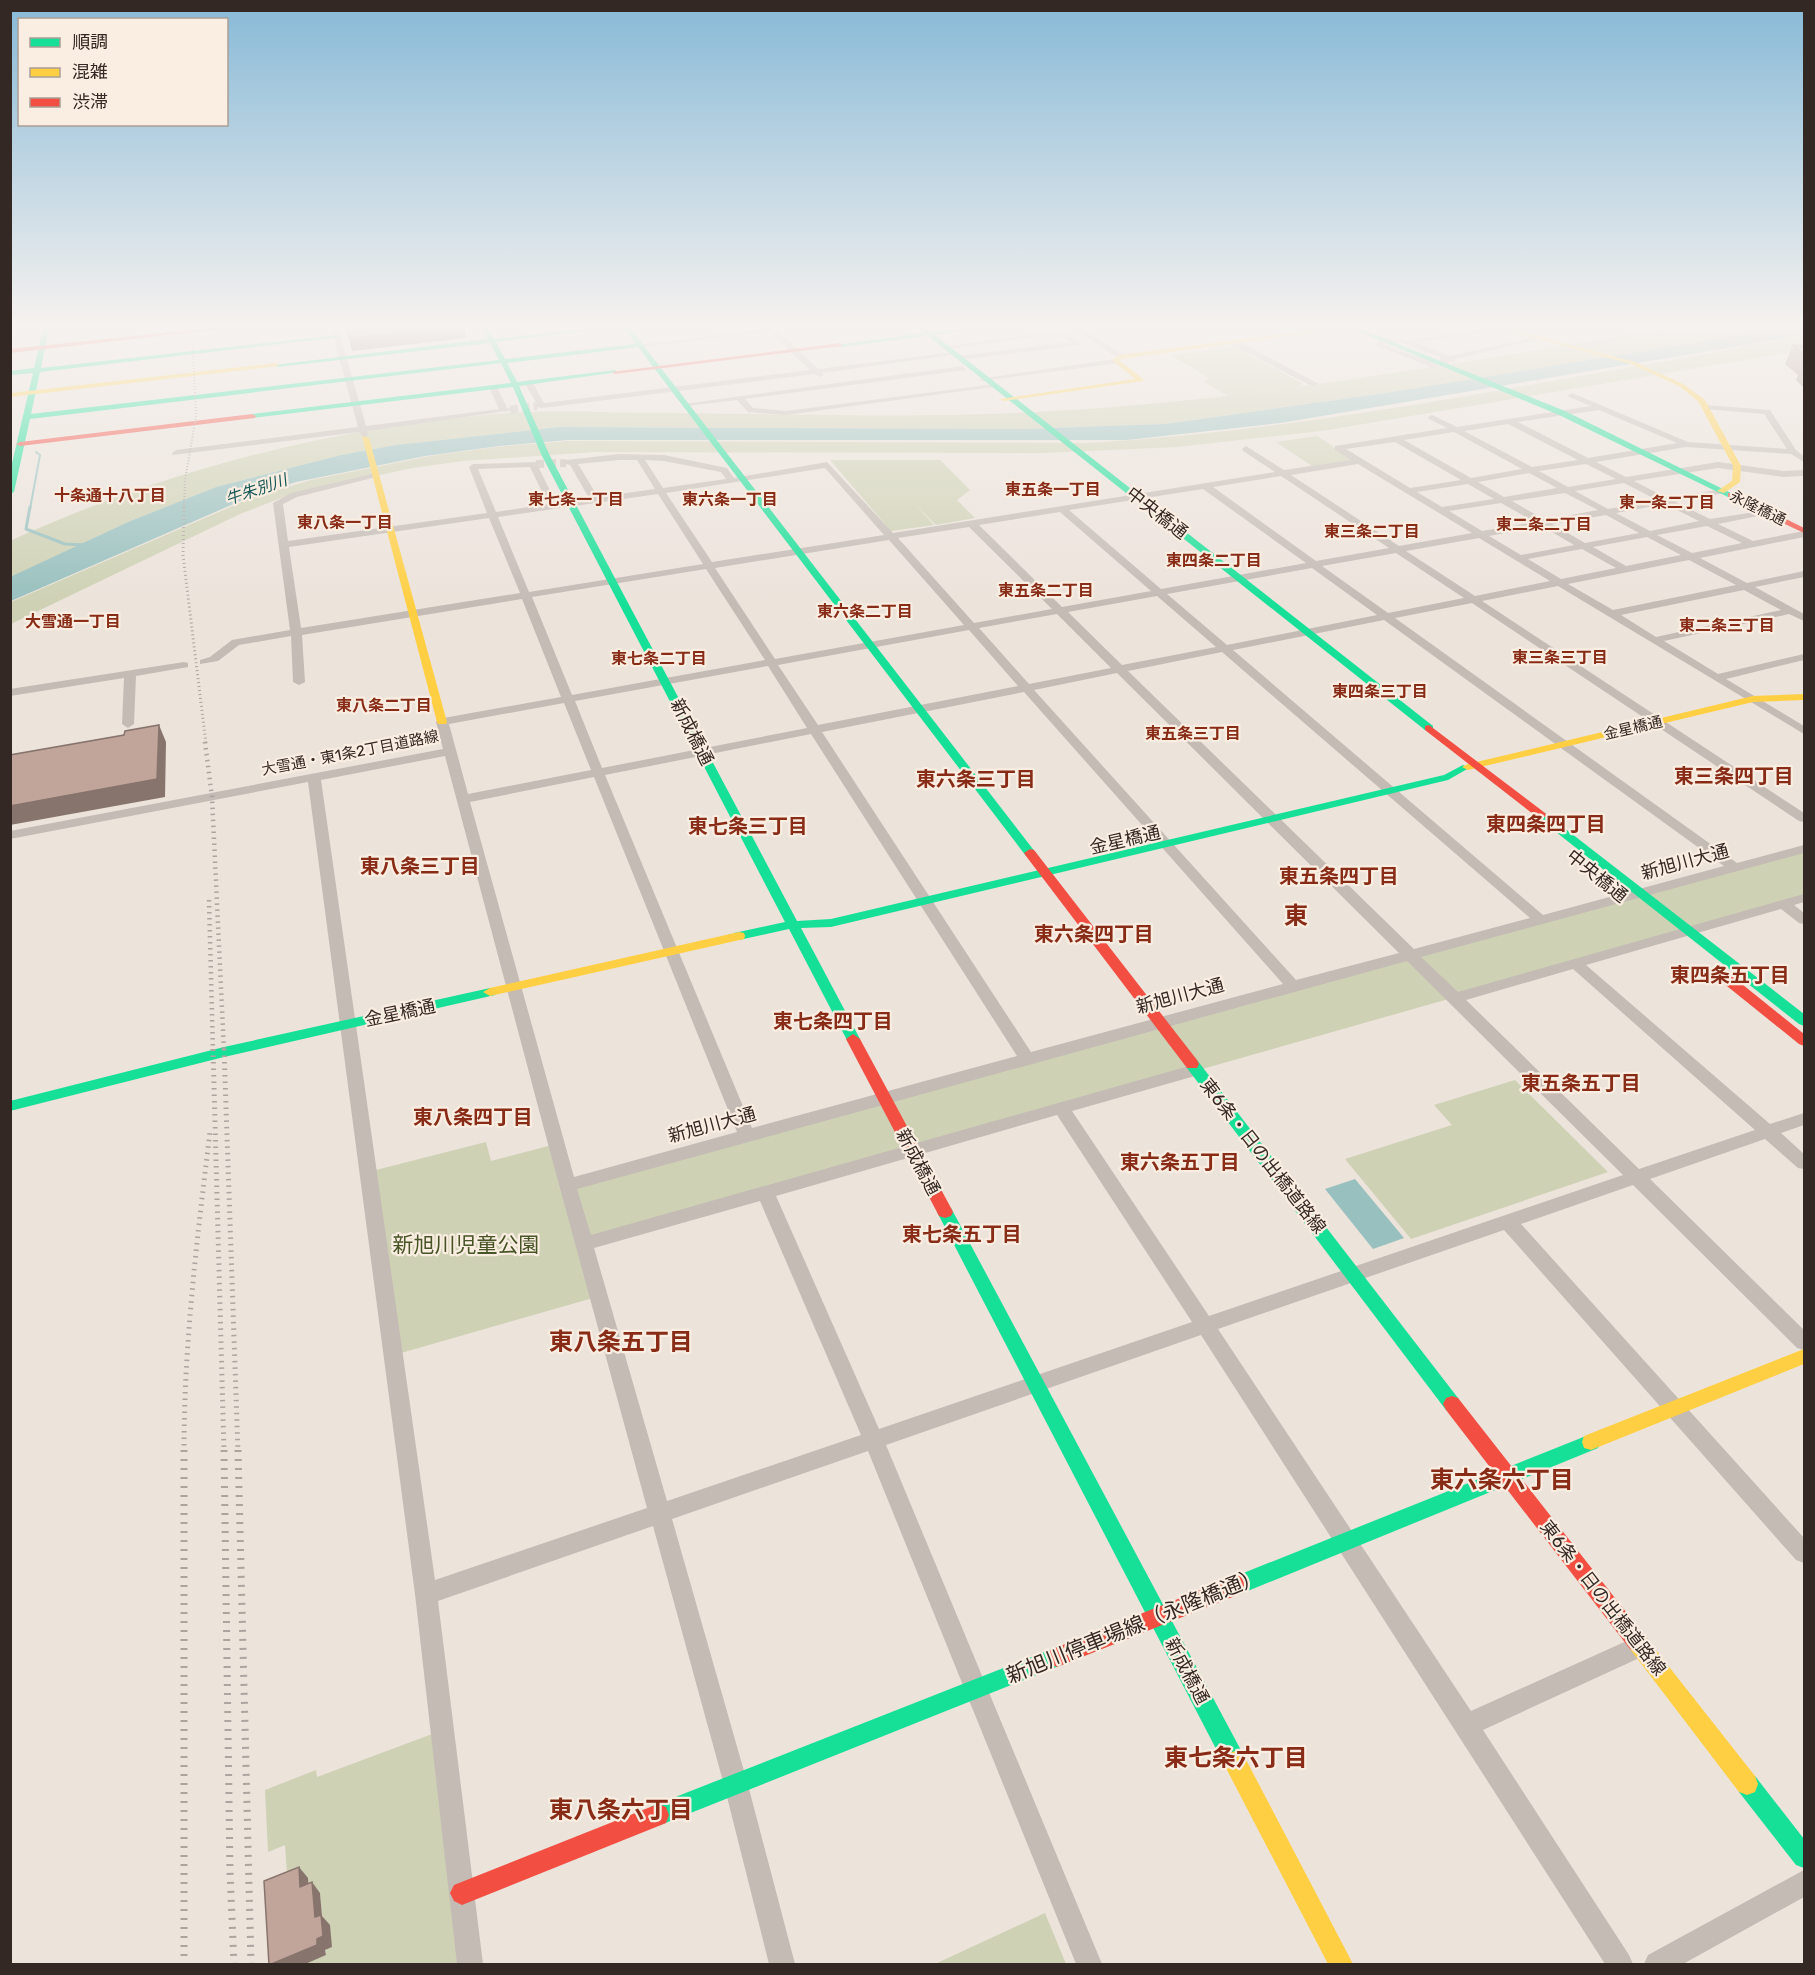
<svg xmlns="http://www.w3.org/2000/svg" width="1815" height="1975" font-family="Rubik,'Noto Sans JP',sans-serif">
  <rect width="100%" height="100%" fill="#ece3db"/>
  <!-- green -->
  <g fill="#ced1b4">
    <path d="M1668 328H1786L1386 393 1165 424 1023 429 559 427 396 445 341 455 216 487 128 522 11 577 12 540C168 469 337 426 509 413 559 409 610 413 661 413 779 414 898 418 1015 413 1236 404 1451 364 1668 328Z"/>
    <path d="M1804 335V350L1322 431 1177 447 1042 453 596 452 462 461 413 468 294 493 240 514 11 624V602L251 498 311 480 430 456 496 447 567 441 1090 443C1308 430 1524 385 1739 348 1765 344 1784 338 1804 335Z"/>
    <polygon points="1235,347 1302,383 1301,386 1228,396 1203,381 1210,379 1171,355"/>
    <polygon points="1317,436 1354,460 1312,466 1276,442"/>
    <polygon points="830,460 940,460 970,490 957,500 975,518 936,525 916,505 934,525 891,531"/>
    <polygon points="1804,850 1804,898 586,1244 600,1296 394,1355 368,1172 486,1142 491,1161 556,1144 568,1185"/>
    <polygon points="1515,1080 1608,1172 1411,1239 1345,1159 1452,1125 1434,1105"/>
    <polygon points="443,1730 470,1964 303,1964 326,1955 325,1950 332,1947 323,1928 320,1893 309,1897 288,1886 285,1845 268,1852 265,1790 316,1770 317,1777"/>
    <polygon points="1045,1913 1066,1964 935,1964"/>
  </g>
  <!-- water -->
  <g fill="#97c0be">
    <polygon points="1786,328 1804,328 1804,335 1280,423 1127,440 568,440 499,446 425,456 296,482 245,499 11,601 10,577 128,522 216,487 341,455 396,445 559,427 1023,429 1165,424 1386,393"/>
    <polygon points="1355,1179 1404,1238 1373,1249 1325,1189"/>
  </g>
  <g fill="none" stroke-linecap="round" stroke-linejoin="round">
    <!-- stream-far1 -->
    <polyline stroke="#97c0be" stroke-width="2" points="30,509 40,455 36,452"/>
    <!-- stream -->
    <polyline stroke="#97c0be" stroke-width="3" points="30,507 26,529 65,544 87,545"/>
    <!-- street-tunnel -->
    <g stroke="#c7beb6" stroke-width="8" stroke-dasharray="8 4" stroke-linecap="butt">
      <polyline points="1429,364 1450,360"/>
      <polyline points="510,410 537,406"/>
      <polyline points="536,464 566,463"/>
    </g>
    <!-- street -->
    <g fill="#c4bbb5" fill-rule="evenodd">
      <polygon points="10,328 39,328 10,332"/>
      <polygon points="331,328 338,328 366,426 499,409 489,387 493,385 497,387 507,408 514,410 367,431 368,435 364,438 359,432 173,455 172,453 176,450 358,427"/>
      <polygon points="772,328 792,328 778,331 818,369 955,352 959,354 822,373 824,375 820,377 814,374 542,408 533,406 537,404 524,382 531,380 544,403 810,370 770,332 641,347 637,345"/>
      <polygon points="1072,328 1081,328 1125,356 1118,358"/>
      <polygon points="1495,328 1506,329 1416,343 1449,356 1536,337 1540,339 1456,359 1453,362 1400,342 1383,344 1432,362 1429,366 1375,345 1382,338 1408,340"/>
      <polygon points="1664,328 1678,328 1569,350 1565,348"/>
      <polygon points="1060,330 1080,341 1080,345 961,360 958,356 1070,342 1059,334 946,349 942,347"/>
      <polygon points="1230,340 1236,340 1319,384 1312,386 1230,344"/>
      <polygon points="1116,359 1119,363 982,381 978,379"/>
      <polygon points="963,366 966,370 745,399 753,408 786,411 996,384 1000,386 786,415 748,412 737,400 687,406 683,404"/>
      <path d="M1572 393 1688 442 1787 449 1764 414 1705 409 1701 407 1705 405 1770 410 1796 450 1804 456V462L1791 454 1686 447 1596 462 1626 477 1718 462 1783 471 1804 470V476L1783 477 1718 468 1634 481 1667 498 1724 489V493L1675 502 1710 519 1768 510V514L1718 524 1753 541 1804 531V537L1700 558 1747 583 1804 571V577L1755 587 1804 614V621L1789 614 1664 641 1718 674 1804 654V660L1726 679 1804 726V734L1558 586 1482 601 1804 813V822L1799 821 1472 603 1395 618 1737 863 1804 845V853L1421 957 1458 992 1804 894V902L1794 905 1804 913V924L1799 923 1781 909 1586 965 1770 1124 1804 1113V1125L1781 1133 1804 1154V1169L1798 1168 1765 1139 1650 1179 1804 1330V1350L1797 1348 1633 1185 1521 1224 1804 1538V1563L1796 1560 1504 1230 1218 1329 1471 1711 1640 1635 1648 1638 1651 1646 1648 1654 1483 1730 1629 1955 1633 1964H1605L1201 1335 886 1445 1102 1964H1076L868 1451 672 1519 748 1785 795 1964H769L724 1785 653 1526 438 1601 483 1964H457L415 1594 308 782 10 839V831L443 749 436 722 438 719 561 697 522 599 302 635 305 682 299 685 293 682 291 636 239 645 218 661 200 664V660L210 657 232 640 290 630 273 503 291 493 376 473 380 476 297 497 283 504 288 541 487 513 469 467 473 464 539 462 538 466 556 503 589 498 570 465 562 463 566 460 619 454 664 455 727 468 734 478 827 462 893 533 1275 472 1243 451 1242 449 1246 446 1284 470 1351 460 1335 450V446L1447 428 1429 419 1428 417 1432 415 1457 427 1591 406 1569 397 1568 395ZM1599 410 1677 443 1588 458 1518 422ZM1508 424 1578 460 1532 467 1464 431ZM1454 432 1522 469 1471 478 1404 440ZM1395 442 1461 480 1410 488 1346 449ZM619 460H637L655 489 598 497 578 464ZM645 460 664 461 721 472 726 479 663 488ZM1358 464 1472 533 1399 546 1291 475ZM1586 464 1616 479 1568 487 1539 471ZM530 467 548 504 496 512 478 469ZM825 468 884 535 712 562 666 493ZM1529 473 1557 488 1504 497 1478 482ZM1281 476 1389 548 1316 561 1213 487ZM1624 483 1657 500 1608 509 1575 491ZM1468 484 1494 499 1442 507 1417 492ZM1203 489 1306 563 1161 589 1069 510ZM1565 493 1598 510 1545 520 1512 501ZM658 494 703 564 529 592 498 517ZM1501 503 1535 522 1482 531 1449 511ZM1665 504 1699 521 1650 531 1616 513ZM1060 512 1151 591 1062 607 979 525ZM1606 515 1639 533 1585 543 1552 524ZM489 518 520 593 301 628 289 547ZM1542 526 1574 545 1521 555 1489 536ZM1707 526 1742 543 1692 553 1657 535ZM969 527 1052 609 974 623 898 538ZM1647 537 1681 555 1626 566 1593 547ZM1479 538 1550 581 1475 596 1406 551ZM889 540 964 625 775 659 715 568ZM1582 549 1616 568 1561 579 1528 559ZM1396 553 1464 598 1388 613 1322 566ZM1689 560 1736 585 1613 610 1568 584ZM1312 568 1377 615 1227 645 1167 594ZM706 569 765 660 572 695 532 597ZM1744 590 1781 610 1656 637 1621 615ZM1157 596 1216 647 1122 665 1068 612ZM1057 614 1111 668 1029 684 979 628ZM1384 620 1724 866 1543 915 1233 650ZM969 630 1018 686 818 725 778 665ZM1222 652 1530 918 1414 949 1128 671ZM768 666 807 728 602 768 575 701ZM1117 673 1399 953 1296 980 1034 690ZM1024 692 1283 984 1031 1052 822 732ZM564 703 591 770 468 794 449 724ZM811 734 1017 1056 752 1128 605 775ZM445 756 548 1144 647 1508 435 1580 321 780ZM594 777 737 1132 574 1177 470 802ZM1407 961 1623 1175 1209 1316 1072 1111 1202 1074 1204 1070 1202 1066 1196 1064 591 1235 577 1189ZM1573 969 1755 1130 1639 1169 1466 1000ZM1057 1115 1192 1322 879 1429 776 1196ZM760 1201 861 1435 667 1501 594 1248Z"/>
      <polygon points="184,662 188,663 188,667 136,676 134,724 128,728 122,724 124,678 10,696 10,689"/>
      <polygon points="1804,1870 1804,1897 1683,1964 1644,1964 1648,1955"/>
    </g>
    <!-- fast -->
    <g fill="#16e098" fill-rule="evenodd">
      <polygon points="43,328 49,328 41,368 337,335 340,337 40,372 31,414 499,360 490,343 277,367 274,365 488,339 482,328 488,328 494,339 590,328 609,328 496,342 505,359 636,344 624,328 630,328 1036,853 1034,856 1026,856 638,347 507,363 517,382 615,370 618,372 519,386 549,454 797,921 831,919 1444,775 1463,765 1469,768 1448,780 831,927 801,928 860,1039 853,1044 848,1042 789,929 739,940 733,936 734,933 785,922 541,454 513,387 252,418 248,416 252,414 511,383 501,363 30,419 14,492 10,494 10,472 33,373 10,375 10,371 34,368"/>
      <polygon points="919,328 926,328 931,332 980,328 935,335 1433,726 1433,730 1425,730 928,336 840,347 837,345 924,333"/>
      <polygon points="1350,328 1358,328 1565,411 1735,495 1728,497 1559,415"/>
      <polygon points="1541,812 1545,813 1804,1014 1804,1026 1799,1024 1537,817 1535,815 1537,813"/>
      <polygon points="490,988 497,992 495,995 224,1057 10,1111 10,1101 224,1047"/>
      <polygon points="1192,1059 1197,1060 1458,1398 1461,1404 1458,1410 1452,1412 1446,1410 1187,1068 1185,1064 1187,1060"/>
      <polygon points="945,1206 951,1208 1243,1754 1246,1762 1243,1770 1235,1773 1227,1770 937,1212 939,1208"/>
      <polygon points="1591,1434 1598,1436 1600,1442 1598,1448 1238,1595 1231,1592 1228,1585 1231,1578"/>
      <polygon points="1057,1647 1064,1650 1067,1657 1064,1664 658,1826 650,1823 647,1815 650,1807"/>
      <polygon points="1747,1773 1755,1776 1804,1839 1804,1868 1796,1865 1739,1792 1736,1784 1739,1776"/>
    </g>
    <!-- slow -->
    <g fill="#ffcf43" fill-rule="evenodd">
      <polygon points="1329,328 1346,328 1121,359 1119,360 1143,379 1143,381 1004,401 1000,399 1135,379 1112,360 1119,355"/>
      <polygon points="1497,328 1507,328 1635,362 1683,384 1705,400 1741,466 1740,482 1724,493 1717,491 1732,481 1733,466 1698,401 1679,386 1631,364"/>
      <polygon points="277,363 279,366 10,397 10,393"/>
      <polygon points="362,436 369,438 447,722 446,724 438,724 437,722"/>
      <polygon points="1804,694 1804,700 1753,702 1468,770 1462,767 1468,764 1753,696"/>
      <polygon points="739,932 744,933 745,936 744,939 490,996 483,992 490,988"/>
      <polygon points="1804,1349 1804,1364 1591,1450 1584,1448 1582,1442 1584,1436"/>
      <polygon points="1637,1632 1644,1635 1755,1776 1758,1784 1755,1792 1747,1795 1739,1792 1630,1649 1627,1642 1630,1635"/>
      <polygon points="1235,1751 1243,1754 1353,1964 1328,1964 1227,1770 1224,1762 1227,1754"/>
    </g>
    <!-- jam -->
    <g fill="#f24e42" fill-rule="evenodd">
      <polygon points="210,328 230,328 10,353 10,349"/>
      <polygon points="840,343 842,346 615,374 612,372"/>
      <polygon points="252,414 256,416 255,418 20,446 16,444 20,442"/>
      <polygon points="1728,493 1734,493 1804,528 1804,533 1728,497"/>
      <polygon points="1429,725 1545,813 1547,815 1545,817 1537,817 1425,730 1425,726"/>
      <polygon points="1030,849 1034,850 1197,1060 1199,1064 1197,1068 1187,1068 1026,856 1024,853"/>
      <polygon points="1717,967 1722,968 1804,1034 1804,1046 1799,1044 1712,974 1710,971"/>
      <polygon points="853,1034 860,1039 951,1208 953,1212 951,1216 945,1218 939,1216 846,1039"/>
      <polygon points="1452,1396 1458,1398 1644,1635 1647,1642 1644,1649 1637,1652 1630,1649 1446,1410 1443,1404 1446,1398"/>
      <polygon points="1238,1575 1245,1578 1248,1585 1245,1592 1057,1667 1050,1664 1047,1657 1050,1650"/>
      <polygon points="658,1804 666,1807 669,1815 666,1823 462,1905 454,1901 450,1893 454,1885"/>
    </g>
    <!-- rail-far4 -->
    <polyline stroke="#aca49f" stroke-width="2" stroke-dasharray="1 2" stroke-linecap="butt" points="184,509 185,480 196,416 192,328"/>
    <!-- rail-far3 -->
    <polyline stroke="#aca49f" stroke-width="3" stroke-dasharray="1 3" stroke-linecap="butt" points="184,507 183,555 206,744"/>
    <!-- rail-far2 -->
    <g stroke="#aca49f" stroke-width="4.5" stroke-dasharray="1.5 4.5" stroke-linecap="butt">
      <polyline points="205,742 212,797 224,1051"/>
      <polyline points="209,900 213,1051"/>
    </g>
    <!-- rail-far1 -->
    <g stroke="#aca49f" stroke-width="5" stroke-dasharray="1.5 5" stroke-linecap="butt">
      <polyline points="213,1049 224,1452"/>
      <polyline points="224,1049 238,1452"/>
      <path d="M184 1452C184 1344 197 1239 210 1132"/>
    </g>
    <!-- rail -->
    <g stroke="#aca49f" stroke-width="7" stroke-dasharray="2 7" stroke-linecap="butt">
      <polyline points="184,1450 184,1964"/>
      <polyline points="224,1450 230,1872 234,1964"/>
      <polyline points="238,1450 251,1964"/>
    </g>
  </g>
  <!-- wall -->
  <polygon fill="#a68e85" points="1793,345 1804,346 1804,388 1796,380 1798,375 1785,364"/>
  <!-- shaded-wall -->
  <g fill="#87746c">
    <polygon points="444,328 464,328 466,338 352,351 349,338"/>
    <polygon points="159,725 166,742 165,797 10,825 10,806"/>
    <polygon points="299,1867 308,1878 309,1897 300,1887"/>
    <polygon points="312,1882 320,1893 322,1916 330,1925 332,1947 325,1950 326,1955 303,1965 269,1965 315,1917"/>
  </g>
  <!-- building -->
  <g fill="#c1a59b" stroke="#87746c" stroke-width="1.5">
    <polygon points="346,328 444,328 349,338"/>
    <polygon points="1793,345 1804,346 1804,356"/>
    <polygon points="159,725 157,779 10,806 10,755 124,735 125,731"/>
    <polygon points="299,1867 300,1887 312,1882 315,1917 321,1915 323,1936 317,1939 317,1945 269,1965 264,1881"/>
  </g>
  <!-- sky -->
  <linearGradient id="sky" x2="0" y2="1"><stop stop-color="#87b9d7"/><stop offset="0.54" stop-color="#f6f2ef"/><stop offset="1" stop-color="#f6f2ef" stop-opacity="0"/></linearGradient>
  <rect width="1815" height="604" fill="url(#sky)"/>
  <g text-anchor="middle" stroke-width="4.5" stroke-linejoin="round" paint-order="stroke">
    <!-- far-street labels -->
    <g font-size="15" fill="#342824" stroke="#faede1">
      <text transform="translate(1758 508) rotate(26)" y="5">永隆橋通</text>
      <text transform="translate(1633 728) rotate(-13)" y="5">金星橋通</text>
      <text transform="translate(350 753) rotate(-11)" y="5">大雪通・東1条2丁目道路線</text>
    </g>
    <!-- far-water labels -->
    <g font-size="16" font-style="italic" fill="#175858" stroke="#faede1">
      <text transform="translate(256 489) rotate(-19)" y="6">牛朱別川</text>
    </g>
    <!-- far-neighbourhood labels -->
    <g font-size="16" font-weight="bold" fill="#892c17" stroke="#faede1">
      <text x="1053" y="495">東五条一丁目</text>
      <text x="110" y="501">十条通十八丁目</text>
      <text x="576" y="505">東七条一丁目</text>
      <text x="730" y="505">東六条一丁目</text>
      <text x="1667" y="508">東一条二丁目</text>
      <text x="345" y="528">東八条一丁目</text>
      <text x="1544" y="530">東二条二丁目</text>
      <text x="1372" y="537">東三条二丁目</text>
      <text x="1214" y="566">東四条二丁目</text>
      <text x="1046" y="596">東五条二丁目</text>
      <text x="865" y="617">東六条二丁目</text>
      <text x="73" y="627">大雪通一丁目</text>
      <text x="1727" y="631">東二条三丁目</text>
      <text x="1560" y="663">東三条三丁目</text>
      <text x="659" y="664">東七条二丁目</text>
      <text x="1380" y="697">東四条三丁目</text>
      <text x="384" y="711">東八条二丁目</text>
      <text x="1193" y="739">東五条三丁目</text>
    </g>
    <!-- street labels -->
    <g font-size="18" fill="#342824" stroke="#faede1">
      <text transform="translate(1157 513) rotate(38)" y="6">中央橋通</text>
      <text transform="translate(692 732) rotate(63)" y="6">新成橋通</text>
      <text transform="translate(1125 840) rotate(-13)" y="6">金星橋通</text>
      <text transform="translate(1685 862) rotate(-15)" y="6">新旭川大通</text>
      <text transform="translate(1597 876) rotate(39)" y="6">中央橋通</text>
      <text transform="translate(1180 996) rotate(-15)" y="6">新旭川大通</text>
      <text transform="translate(400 1013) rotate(-12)" y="6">金星橋通</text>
      <text transform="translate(712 1125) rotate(-15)" y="6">新旭川大通</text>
      <text transform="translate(1263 1156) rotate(52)" y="6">東6条・日の出橋道路線</text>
      <text transform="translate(918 1162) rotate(62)" y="6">新成橋通</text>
      <text transform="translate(1603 1598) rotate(52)" y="6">東6条・日の出橋道路線</text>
      <text transform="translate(1187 1671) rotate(62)" y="6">新成橋通</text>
    </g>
    <!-- neighbourhood labels -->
    <g font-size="20" font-weight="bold" fill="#892c17" stroke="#faede1">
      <text x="1734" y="783">東三条四丁目</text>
      <text x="976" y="786">東六条三丁目</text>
      <text x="1546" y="831">東四条四丁目</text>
      <text x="748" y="833">東七条三丁目</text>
      <text x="420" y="873">東八条三丁目</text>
      <text x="1339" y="883">東五条四丁目</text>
      <text x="1094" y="941">東六条四丁目</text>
      <text x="1730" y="982">東四条五丁目</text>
      <text x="833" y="1028">東七条四丁目</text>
      <text x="1581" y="1090">東五条五丁目</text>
      <text x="473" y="1124">東八条四丁目</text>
      <text x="1180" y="1169">東六条五丁目</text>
      <text x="962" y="1241">東七条五丁目</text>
    </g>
    <!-- near-park labels -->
    <g font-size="21" fill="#465426" stroke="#faede1">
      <text x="466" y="1252">新旭川児童公園</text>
    </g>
    <!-- near-street labels -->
    <g font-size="21" fill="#342824" stroke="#faede1">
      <text transform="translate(1134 1626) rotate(-22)" y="7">新旭川停車場線（永隆橋通）</text>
    </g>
    <!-- district labels -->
    <g font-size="24" font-weight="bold" fill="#892c17" stroke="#faede1">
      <text x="1296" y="924">東</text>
    </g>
    <!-- near-neighbourhood labels -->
    <g font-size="24" font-weight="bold" fill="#892c17" stroke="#faede1">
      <text x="621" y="1350">東八条五丁目</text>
      <text x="1502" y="1488">東六条六丁目</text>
      <text x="1236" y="1766">東七条六丁目</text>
      <text x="621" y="1818">東八条六丁目</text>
    </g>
  </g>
  <!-- border -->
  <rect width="1815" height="1975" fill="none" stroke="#342824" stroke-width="24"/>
  <!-- legend -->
  <rect x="18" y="18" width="210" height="108" fill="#faede1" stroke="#ab9e95" stroke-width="1.5"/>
  <rect x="30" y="38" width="30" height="9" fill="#16e098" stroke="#ab9e95" stroke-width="1.5"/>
  <text x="72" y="48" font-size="18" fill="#342824">順調</text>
  <rect x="30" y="68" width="30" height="9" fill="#ffcf43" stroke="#ab9e95" stroke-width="1.5"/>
  <text x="72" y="78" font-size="18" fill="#342824">混雑</text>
  <rect x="30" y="98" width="30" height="9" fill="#f24e42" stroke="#ab9e95" stroke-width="1.5"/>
  <text x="72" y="108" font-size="18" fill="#342824">渋滞</text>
</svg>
